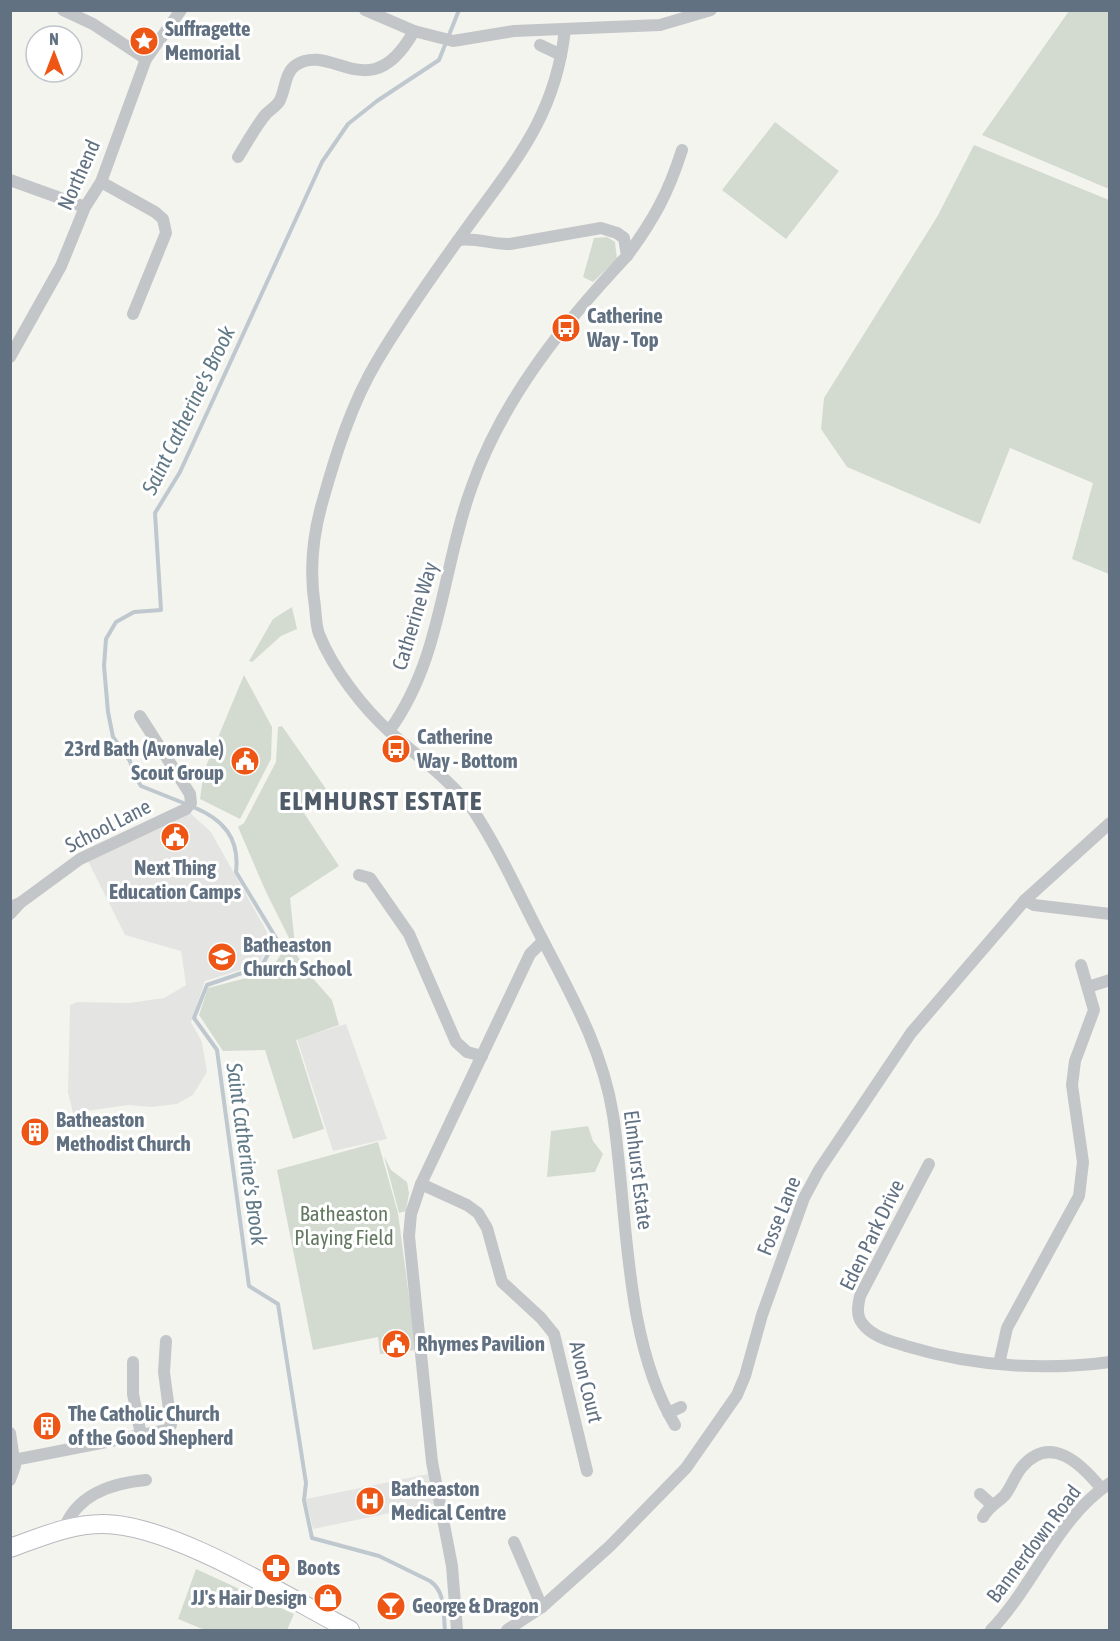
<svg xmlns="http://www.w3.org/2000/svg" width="1120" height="1641" font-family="'Asap Condensed',sans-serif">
  <rect width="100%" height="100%" fill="#f4f4ef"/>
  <!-- built -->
  <g fill="#e4e5e3">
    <polygon points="188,811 211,832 267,932 266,949 260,964 205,981 191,1022 202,1042 207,1072 193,1095 177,1104 151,1107 128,1105 73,1113 68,1092 70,1005 77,1002 129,1003 164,998 186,985 181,951 125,935 87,859"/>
    <polygon points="346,1024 387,1139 333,1151 297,1039"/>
    <polygon points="428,1474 434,1504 313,1529 306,1499"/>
  </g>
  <!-- green -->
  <g fill="#d3dbd0">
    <polygon points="1069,11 1109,11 1109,189 982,135"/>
    <polygon points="775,122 839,171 786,239 722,190"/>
    <polygon points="974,145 1109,200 1109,574 1072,559 1093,483 1010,448 980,524 847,467 821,429 824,398 937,217"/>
    <polygon points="607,237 615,242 617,259 593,282 583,277 594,238"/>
    <polygon points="292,607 297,629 281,636 252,662 249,661 273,619"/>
    <polygon points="244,675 272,727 271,759 240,819 200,799 204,771"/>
    <polygon points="282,726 331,796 304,813 339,866 290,898 295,944 291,942 266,892 238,827 244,823 276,762 278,727"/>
    <polygon points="286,947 295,952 309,974 332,1000 339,1025 296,1040 324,1129 293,1139 265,1050 223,1051 199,1015 208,988 269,972"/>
    <polygon points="588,1126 593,1141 603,1154 595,1172 547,1177 551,1131"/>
    <polygon points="378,1142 398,1213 416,1350 380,1354 378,1337 313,1350 277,1170"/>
    <polygon points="384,1156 391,1170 407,1182 409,1193 406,1211 399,1213"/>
    <polygon points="196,1569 294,1614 287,1630 205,1630 178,1619"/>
  </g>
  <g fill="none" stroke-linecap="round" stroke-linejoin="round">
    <!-- stream -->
    <g stroke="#bec8ce" stroke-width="4">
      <polyline points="186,804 141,786 134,775 130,761 113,737 108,712 104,666 106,639 116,622 134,612 161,610 155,513 180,472 322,162 348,124 377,101 439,60 459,10"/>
      <path d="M193 807C223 819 240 838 236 872L276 938 262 966 207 985 194 1018 217 1050 249 1286 278 1304 306 1483 304 1500 312 1538 379 1556 430 1581C446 1592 443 1613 445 1630"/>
    </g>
    <!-- secondary casing -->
    <g stroke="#b5b9be" stroke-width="20">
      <path id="secondary" d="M10 1548C41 1537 70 1524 103 1524 172 1524 288 1598 350 1630"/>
    </g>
    <!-- street -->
    <g stroke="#c3c6c9" stroke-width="12">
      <polyline points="63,10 93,24 146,59"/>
      <polyline points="365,10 414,31 453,41 514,31 660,25 711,10"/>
      <path d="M565 29C556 114 517 159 469 225 437 269 405 314 377 361 352 403 336 453 323 500 312 537 309 570 315 607 316 616 316 626 319 634 333 669 363 708 391 733 419 757 447 778 471 807 496 844 515 886 536 927 567 988 602 1045 613 1115 628 1211 623 1340 675 1425"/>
      <polyline points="540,45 561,55"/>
      <path d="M238 157C247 143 255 127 266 114 270 110 275 107 279 102 286 90 284 73 296 65 332 41 370 110 414 31"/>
      <polyline points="10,180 85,207"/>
      <polyline points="101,182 155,212 163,219 166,233 133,314"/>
      <path d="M627 256C654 219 668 194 682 150"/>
      <polyline points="10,357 61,266 85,207 101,182 146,59 181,10"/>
      <path d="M389 731C442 659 442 567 472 486 503 398 564 323 627 256L624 238 617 233 601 228 510 244C492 245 477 237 458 240"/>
      <polyline points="359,875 370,878 409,934 456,1042 467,1052 482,1056"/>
      <polyline points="1025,900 1034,905 1110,914"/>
      <polyline points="20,903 80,859 186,809 191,803 190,794 140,716"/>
      <polyline points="10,907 20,903 10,914"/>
      <polyline points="1088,987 1110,980"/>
      <path d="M929 1164 860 1296C858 1305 856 1315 862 1323 872 1337 891 1341 906 1346 972 1366 1041 1371 1110 1362"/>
      <polyline points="421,1184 467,1205 478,1213 487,1228 502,1282 541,1318 554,1334 587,1471"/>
      <polyline points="133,1362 133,1394 141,1435"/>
      <polyline points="999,1364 1007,1328 1079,1196 1083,1162 1072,1085 1075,1061 1094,1010 1081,965"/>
      <polyline points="668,1413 681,1407"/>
      <polyline points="10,1433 15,1466 10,1480"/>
      <polyline points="14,1460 167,1430 171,1425 164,1372 166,1341"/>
      <polyline points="980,1494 991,1504"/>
      <path d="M983 1517C991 1504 997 1504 1005 1495 1012 1486 1015 1475 1022 1467 1051 1433 1082 1465 1101 1488"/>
      <path d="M64 1529C77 1494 112 1483 146 1480"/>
      <polyline points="514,1542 542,1607"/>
      <polyline points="457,1630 452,1566 432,1462 409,1236 411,1214 421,1184 530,954 543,941"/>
      <polyline points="507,1630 542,1607 610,1546 686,1468 737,1395 745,1376 762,1315 804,1198 819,1170 911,1033 1025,900 1110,823"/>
      <path d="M991 1630C1034 1586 1057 1518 1110 1483"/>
    </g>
    <!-- secondary -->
    <use href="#secondary" stroke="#fff" stroke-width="18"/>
  </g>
  <!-- icons -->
  <defs>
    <g id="sight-disc" transform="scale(1.5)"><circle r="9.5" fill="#ee5615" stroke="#fff"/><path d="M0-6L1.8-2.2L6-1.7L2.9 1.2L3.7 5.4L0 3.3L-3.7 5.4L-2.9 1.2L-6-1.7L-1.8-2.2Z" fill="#fff"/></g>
    <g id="bus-disc" transform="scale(1.5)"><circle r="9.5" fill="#ee5615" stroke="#fff"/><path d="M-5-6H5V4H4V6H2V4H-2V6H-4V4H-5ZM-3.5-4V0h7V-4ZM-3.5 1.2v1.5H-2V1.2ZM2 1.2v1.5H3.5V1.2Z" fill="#fff"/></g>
    <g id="civic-disc" transform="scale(1.5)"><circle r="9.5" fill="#ee5615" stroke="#fff"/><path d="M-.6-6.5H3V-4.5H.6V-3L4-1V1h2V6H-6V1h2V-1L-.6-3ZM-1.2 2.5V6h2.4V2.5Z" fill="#fff"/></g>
    <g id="school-disc" transform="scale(1.5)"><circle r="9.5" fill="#ee5615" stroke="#fff"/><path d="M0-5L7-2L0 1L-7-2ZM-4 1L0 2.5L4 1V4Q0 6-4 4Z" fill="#fff"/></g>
    <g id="building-disc" transform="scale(1.5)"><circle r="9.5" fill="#ee5615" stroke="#fff"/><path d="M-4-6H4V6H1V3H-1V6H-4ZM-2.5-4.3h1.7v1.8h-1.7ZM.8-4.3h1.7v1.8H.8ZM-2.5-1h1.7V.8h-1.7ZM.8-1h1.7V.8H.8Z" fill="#fff"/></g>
    <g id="hospital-disc" transform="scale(1.5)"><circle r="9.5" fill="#ee5615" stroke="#fff"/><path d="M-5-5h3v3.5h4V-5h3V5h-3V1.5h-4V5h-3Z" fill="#fff"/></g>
    <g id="pharmacy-disc" transform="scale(1.5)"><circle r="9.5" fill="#ee5615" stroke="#fff"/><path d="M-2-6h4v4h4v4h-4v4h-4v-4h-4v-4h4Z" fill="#fff"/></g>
    <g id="shop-disc" transform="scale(1.5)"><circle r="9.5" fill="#ee5615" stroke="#fff"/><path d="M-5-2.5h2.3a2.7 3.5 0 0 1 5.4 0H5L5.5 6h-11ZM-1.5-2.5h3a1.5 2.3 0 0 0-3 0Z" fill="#fff"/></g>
    <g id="bar-disc" transform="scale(1.5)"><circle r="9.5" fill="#ee5615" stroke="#fff"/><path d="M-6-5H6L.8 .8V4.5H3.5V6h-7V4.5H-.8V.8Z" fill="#fff"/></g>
  </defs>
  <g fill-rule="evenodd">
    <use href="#sight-disc" x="144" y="41"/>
    <use href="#bus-disc" x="566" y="328"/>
    <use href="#bus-disc" x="396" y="749"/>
    <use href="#civic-disc" x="245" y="761"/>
    <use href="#civic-disc" x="175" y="837"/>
    <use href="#school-disc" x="222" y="957"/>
    <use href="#building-disc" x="35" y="1132"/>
    <use href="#civic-disc" x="396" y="1344"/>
    <use href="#building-disc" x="47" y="1426"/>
    <use href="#hospital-disc" x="370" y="1501"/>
    <use href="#pharmacy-disc" x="276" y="1568"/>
    <use href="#shop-disc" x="328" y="1598"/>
    <use href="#bar-disc" x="391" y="1606"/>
  </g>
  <g text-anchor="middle" stroke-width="6" stroke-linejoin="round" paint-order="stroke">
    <!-- poi labels -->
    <g font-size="21" font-weight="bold" fill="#617182" stroke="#fff" text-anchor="start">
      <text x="165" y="36">Suffragette<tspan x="165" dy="24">Memorial</tspan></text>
      <text x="587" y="323">Catherine<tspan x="587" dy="24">Way - Top</tspan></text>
      <text x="417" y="744">Catherine<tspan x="417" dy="24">Way - Bottom</tspan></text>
      <text x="224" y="756" text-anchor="end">23rd Bath (Avonvale)<tspan x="224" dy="24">Scout Group</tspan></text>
      <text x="175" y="875" text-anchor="middle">Next Thing<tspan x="175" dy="24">Education Camps</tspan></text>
      <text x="243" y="952">Batheaston<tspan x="243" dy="24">Church School</tspan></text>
      <text x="56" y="1127">Batheaston<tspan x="56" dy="24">Methodist Church</tspan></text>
      <text x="417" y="1351">Rhymes Pavilion</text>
      <text x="68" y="1421">The Catholic Church<tspan x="68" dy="24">of the Good Shepherd</tspan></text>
      <text x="391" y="1496">Batheaston<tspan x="391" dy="24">Medical Centre</tspan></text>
      <text x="297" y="1575">Boots</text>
      <text x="307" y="1605" text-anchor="end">JJ's Hair Design</text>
      <text x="412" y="1613">George &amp; Dragon</text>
    </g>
    <!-- street labels -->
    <g font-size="21" fill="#617182" stroke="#fff">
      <text transform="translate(79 175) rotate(-66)" y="7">Northend</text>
      <text transform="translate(415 616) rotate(-73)" y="7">Catherine Way</text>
      <text transform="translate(108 826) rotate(-27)" y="7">School Lane</text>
      <text transform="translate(638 1170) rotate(83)" y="7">Elmhurst Estate</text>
      <text transform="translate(779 1216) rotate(-68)" y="7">Fosse Lane</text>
      <text transform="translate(872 1235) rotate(-64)" y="7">Eden Park Drive</text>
      <text transform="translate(586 1382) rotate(76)" y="7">Avon Court</text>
      <text transform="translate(1034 1544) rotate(-53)" y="7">Bannerdown Road</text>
    </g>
    <!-- park labels -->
    <g font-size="21" fill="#637960" stroke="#fff">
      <text x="344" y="1221">Batheaston<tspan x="344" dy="24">Playing Field</tspan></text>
    </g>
    <!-- water labels -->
    <g font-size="22" font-style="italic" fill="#617a87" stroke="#fff">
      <text transform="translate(188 410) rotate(-64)" y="8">Saint Catherine's Brook</text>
      <text transform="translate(247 1154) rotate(82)" y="8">Saint Catherine's Brook</text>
    </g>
    <!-- district labels -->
    <g font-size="27" font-weight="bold" letter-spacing="1.5" fill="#4f5b67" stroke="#fff">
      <text x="381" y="810">ELMHURST ESTATE</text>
    </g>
  </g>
  <!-- border -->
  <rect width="1120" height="1641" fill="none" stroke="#617182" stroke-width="24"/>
  <!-- north arrow -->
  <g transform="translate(54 54)"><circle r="28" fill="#ffffff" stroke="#c0c6cd" stroke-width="1.5"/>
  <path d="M0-4.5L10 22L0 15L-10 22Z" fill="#ee5615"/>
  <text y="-9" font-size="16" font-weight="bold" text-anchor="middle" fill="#617182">N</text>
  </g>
</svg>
